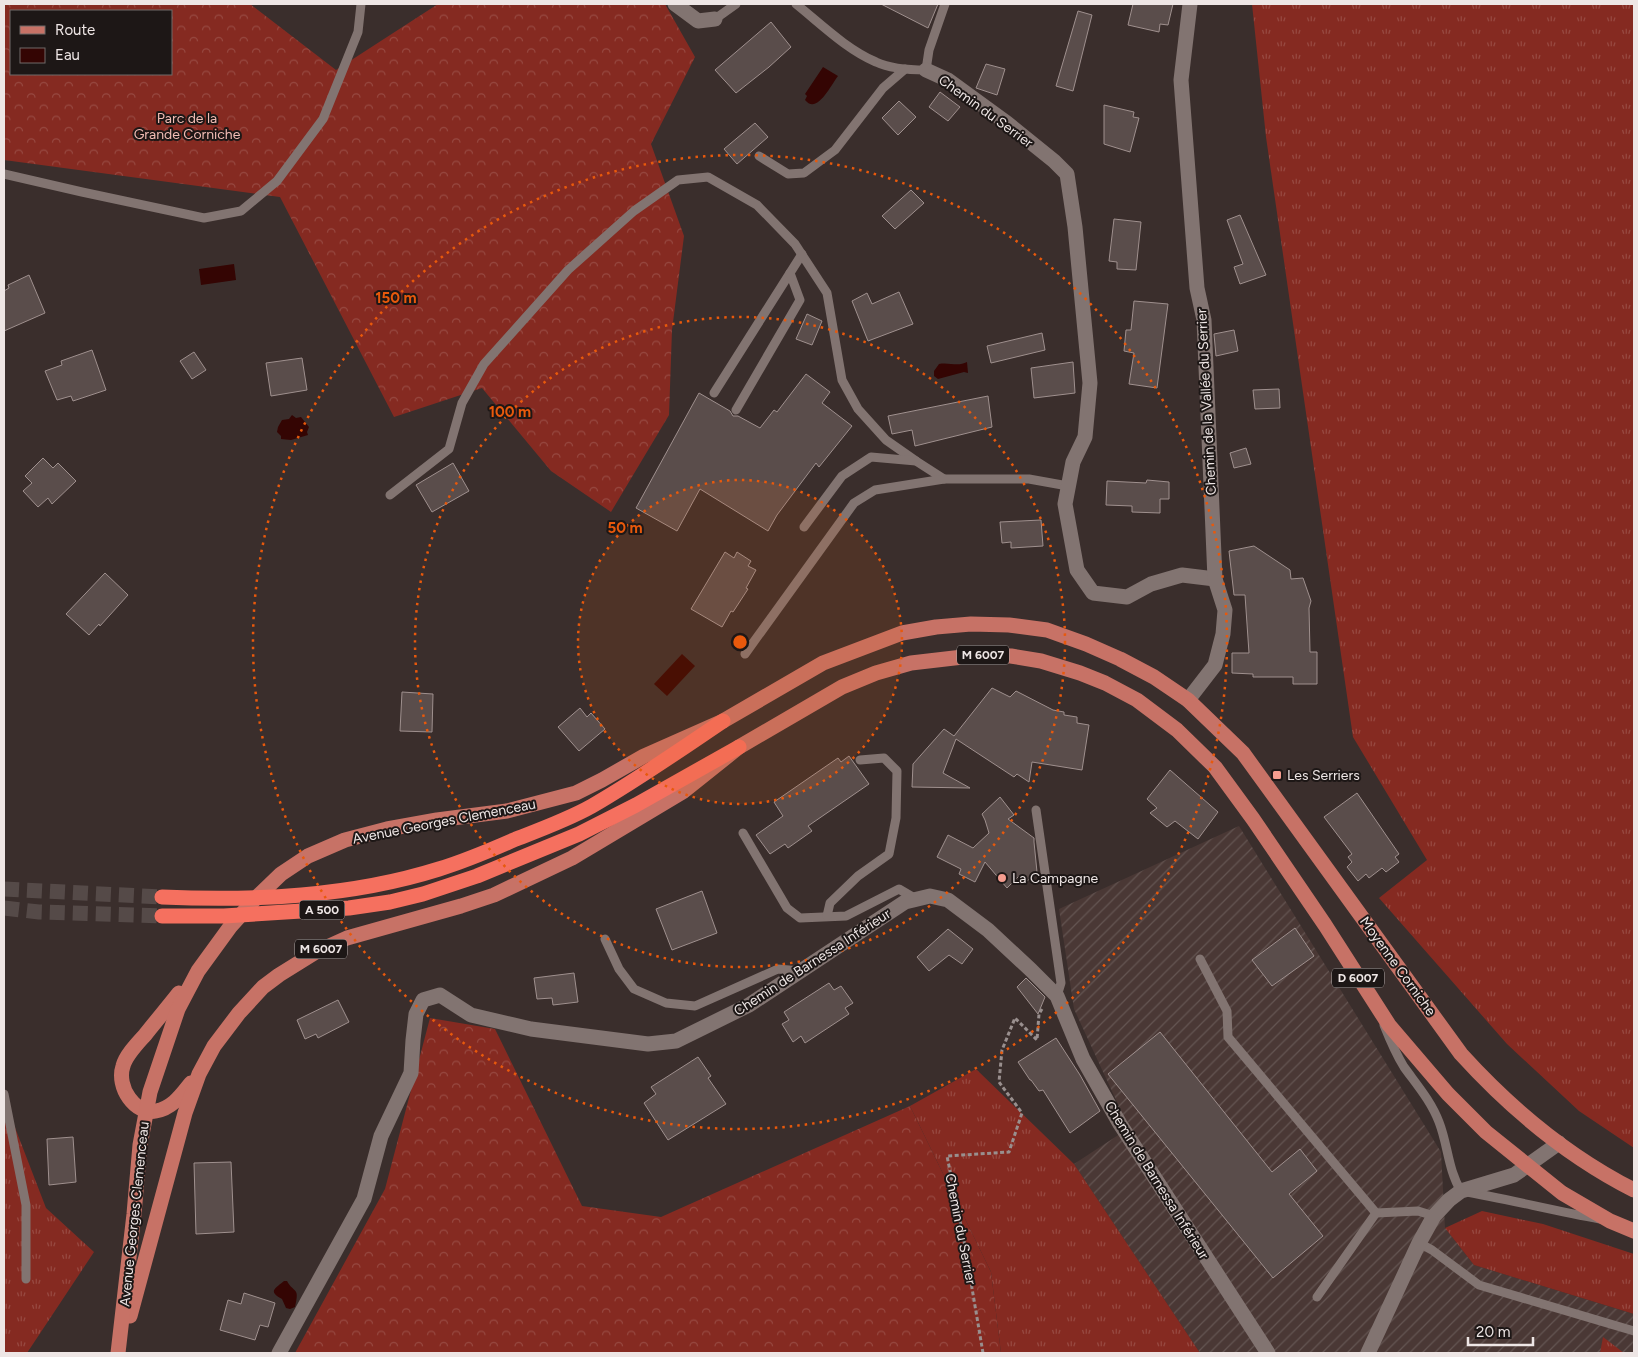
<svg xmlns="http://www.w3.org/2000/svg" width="1638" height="1357" font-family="Figtree,sans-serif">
  <defs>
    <pattern id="industrial-furrows" width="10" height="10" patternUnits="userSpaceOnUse" patternTransform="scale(1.25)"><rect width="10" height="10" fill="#4a3835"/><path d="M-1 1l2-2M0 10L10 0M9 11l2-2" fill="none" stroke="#645552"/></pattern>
    <pattern id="grass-tufts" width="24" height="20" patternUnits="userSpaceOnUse" patternTransform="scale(1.25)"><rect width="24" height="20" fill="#852a21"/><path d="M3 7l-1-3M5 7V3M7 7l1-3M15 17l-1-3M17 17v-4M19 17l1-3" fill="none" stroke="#974941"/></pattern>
    <pattern id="forest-crowns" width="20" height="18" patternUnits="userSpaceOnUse" patternTransform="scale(1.25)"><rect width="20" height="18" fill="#852a21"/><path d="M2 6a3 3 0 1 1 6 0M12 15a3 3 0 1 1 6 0" fill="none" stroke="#974941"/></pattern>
  </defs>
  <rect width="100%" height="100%" fill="#3a2e2c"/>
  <!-- industrial -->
  <polygon fill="url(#industrial-furrows)" points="1239,826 1441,1152 1445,1228 1474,1265 1634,1314 1634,1353 1200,1353 1074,1164 1129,1128 1074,1009 1059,909"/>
  <!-- grass -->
  <g fill="url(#grass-tufts)">
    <polygon points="1252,4 1634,4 1634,1148 1579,1111 1507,1044 1379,898 1427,860 1353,737 1266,137"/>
    <polygon points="976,1069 1074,1164 1200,1353 1001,1353 991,1272 910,1106"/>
    <polygon points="4,1099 46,1208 94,1252 27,1353 4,1353"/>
    <polygon points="1482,1211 1543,1224 1634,1254 1634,1314 1474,1265 1445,1228"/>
    <polygon points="1603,1337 1624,1353 1600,1353"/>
  </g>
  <!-- forest -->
  <g fill="url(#forest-crowns)" fill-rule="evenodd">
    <path d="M4 4H250L336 70 438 4H665L695 57 651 144 684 236 672 330 669 415 611 512 551 471 482 388 394 417 280 197 4 160ZM11 11H171V74H11Z"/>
    <polygon points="430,1018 495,1029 582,1206 661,1217 910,1106 991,1272 1001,1353 295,1353 385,1189"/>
  </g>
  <!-- water -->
  <g fill="#340503">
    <path d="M823 67 838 76C831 85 817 115 805 100L807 96 805 94Z"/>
    <polygon points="234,264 236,280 201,285 199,269"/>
    <path d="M967 362 968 373 964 372 938 379 934 376V371L939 364C949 362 958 367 967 362Z"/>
    <polygon points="292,415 296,418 301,417 309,427 307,432 308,435 291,440 281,439 281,436 277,432 278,427 282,420 289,419"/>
    <polygon points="682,654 695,666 667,696 654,684"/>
    <path d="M284 1281H287C294 1294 300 1286 295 1307L290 1309 286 1308 282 1299C267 1291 276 1288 284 1281Z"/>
  </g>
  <!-- building -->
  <g fill="#5a4d4b" stroke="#9f908e">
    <polygon points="881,4 938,4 928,28"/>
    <polygon points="1133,4 1173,4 1168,25 1160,24 1159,32 1128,25"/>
    <polygon points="1078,11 1092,15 1073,91 1056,86"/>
    <polygon points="771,22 791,47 769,67 736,93 715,70"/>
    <polygon points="986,64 1005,69 997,95 976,88"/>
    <polygon points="940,92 960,107 948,121 929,107"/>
    <polygon points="899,101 916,117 898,135 882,118"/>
    <polygon points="1104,105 1134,112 1133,117 1139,118 1130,152 1104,144"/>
    <polygon points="755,123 768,137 737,164 724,149"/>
    <polygon points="911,190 924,203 895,229 882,216"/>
    <polygon points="1240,215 1266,275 1240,284 1234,267 1243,264 1227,220"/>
    <polygon points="1114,219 1141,222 1136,270 1117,269 1117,262 1109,261"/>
    <polygon points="29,275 45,313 4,331 4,291 9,288 8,285"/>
    <polygon points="899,292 913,324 868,341 852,301 867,293 872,304"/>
    <polygon points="1134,301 1168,304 1157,388 1129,384 1134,353 1124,351 1126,330 1131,330"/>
    <polygon points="807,314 822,321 812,345 796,339"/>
    <polygon points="1234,330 1238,351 1216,356 1214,334"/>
    <polygon points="1042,333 1045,350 991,363 987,346"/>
    <polygon points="92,350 106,390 73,401 71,396 57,400 45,371 62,365 61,361"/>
    <polygon points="194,352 206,370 192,379 180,361"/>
    <polygon points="302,358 307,390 271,396 266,363"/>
    <polygon points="1073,362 1075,393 1034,398 1031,368"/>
    <polygon points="806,374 830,392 822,403 852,426 819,467 816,463 777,515 768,531 700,489 677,531 636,508 699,393 730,411 733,416 738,416 760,428 774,410 777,412"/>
    <polygon points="1279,389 1280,408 1255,409 1253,390"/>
    <polygon points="988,396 992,427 915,446 912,430 892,434 888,416"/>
    <polygon points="1246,448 1251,464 1234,468 1230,453"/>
    <polygon points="43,458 53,468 58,463 76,481 52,504 48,498 38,507 23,491 32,483 25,476"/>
    <polygon points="453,463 469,491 432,512 416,485"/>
    <polygon points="1147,480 1169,482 1169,499 1160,499 1160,513 1132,512 1132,506 1106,505 1107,481 1146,483"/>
    <polygon points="1041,520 1043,546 1011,548 1011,542 1002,543 1000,522"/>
    <polygon points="1254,546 1290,570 1291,579 1303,578 1311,601 1309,608 1310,652 1317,652 1317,684 1293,684 1293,677 1253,677 1253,674 1232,673 1232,653 1249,653 1245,595 1234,595 1229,551"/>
    <polygon points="725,552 734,558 737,552 751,561 748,566 756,570 746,588 748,589 733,612 731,611 722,627 691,609"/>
    <polygon points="105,573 128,595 100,626 99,624 89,635 66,614"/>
    <polygon points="992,688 1010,697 1016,691 1053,710 1064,712 1064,715 1077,717 1077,723 1089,725 1082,770 1032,762 1029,782 1017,774 1014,777 956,739 943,773 970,788 912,787 913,764 944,729 954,736"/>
    <polygon points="402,692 433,694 432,732 400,731"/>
    <polygon points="580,708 587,717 591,713 605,729 579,751 558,727"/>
    <polygon points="849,756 869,784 808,826 812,831 788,848 785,844 770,854 756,835 783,816 774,802 838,758 841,762"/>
    <polygon points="1170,770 1218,812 1198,839 1175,821 1167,827 1150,813 1157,808 1147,799"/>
    <polygon points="1357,793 1399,854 1395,857 1399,862 1386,872 1382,868 1369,878 1366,874 1358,881 1347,867 1352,862 1348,857 1352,854 1324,817"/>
    <polygon points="1000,797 1014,815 1008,819 1034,838 1034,842 1037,872 1025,883 1019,876 1007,888 985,862 975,882 959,874 961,869 937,857 948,835 973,848 989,833 985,820 982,814"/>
    <polygon points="702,891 717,933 672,950 656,909"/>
    <polygon points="1295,928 1314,956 1272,986 1252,960"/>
    <polygon points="948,929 973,949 962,964 949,955 929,971 917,957"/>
    <polygon points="574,973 578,1002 553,1005 552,998 537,999 534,978"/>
    <polygon points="1026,978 1045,997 1038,1014 1017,987"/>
    <polygon points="829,983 834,990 841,986 853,1003 845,1008 849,1014 805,1043 801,1036 793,1042 782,1024 789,1020 784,1012"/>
    <polygon points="338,1000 349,1022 318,1038 316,1034 305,1039 297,1020"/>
    <polygon points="1160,1032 1272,1172 1300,1149 1317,1171 1289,1194 1323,1236 1273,1278 1108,1074"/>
    <polygon points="1056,1038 1080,1075 1100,1111 1070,1133 1043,1090 1039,1091 1031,1080 1030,1080 1018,1062"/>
    <polygon points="698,1057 711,1076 708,1078 726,1104 668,1140 644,1103 656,1094 651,1087"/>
    <polygon points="73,1137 76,1182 49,1185 47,1139"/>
    <polygon points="231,1162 234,1232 196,1234 194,1163"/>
    <polygon points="244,1293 275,1303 268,1327 260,1325 255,1340 220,1330 228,1300 241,1304"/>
  </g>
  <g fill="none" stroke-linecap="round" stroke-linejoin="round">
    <!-- highway-tunnel -->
    <g stroke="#554a48" stroke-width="15" stroke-dasharray="15 8" stroke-linecap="butt">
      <polyline points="4,889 162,897"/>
      <polyline points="4,908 39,912 162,916"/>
    </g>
    <!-- path -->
    <polyline stroke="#998f8e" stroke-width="3" stroke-dasharray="4 2.5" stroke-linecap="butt" points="983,1353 964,1241 947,1156 1009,1152 1022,1113 999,1082 1002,1050 1015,1018 1037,1040 1039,1014 1042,1009"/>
    <!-- lane -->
    <g stroke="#827471" stroke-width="9">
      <path d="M796 4C821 24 846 49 876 62 891 69 909 70 926 70L929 50 945 4"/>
      <polyline points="715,19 736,4"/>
      <polyline points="759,156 788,174 804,173 835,150 883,88 905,69"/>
      <polyline points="4,174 82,192 204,218 241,211 277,181 323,119 358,32 361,4"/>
      <polyline points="714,393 802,254"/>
      <polyline points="736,410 800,300 790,273"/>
      <polyline points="390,495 449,449 462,403 484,364 568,270 634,211 678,180 708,177 757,205 795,244 827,293 842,380 858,409 886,440 916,461"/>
      <polyline points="804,527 842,476 871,457 916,461 944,479"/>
      <polyline points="745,654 854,503 875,490 944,479 1029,479 1068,486"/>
      <polyline points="1036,810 1061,983 1057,996"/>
      <polyline points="743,833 787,908 800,918 846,916 899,889 916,899"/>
      <polyline points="827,916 830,903 858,876 889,854 896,818 897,771 884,758 860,760"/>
      <polyline points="605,939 619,969 634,989 666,1003 695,1006 778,969 800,971"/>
      <polyline points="1200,959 1227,1011 1228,1037 1376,1213 1418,1211 1434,1216"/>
      <path d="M1384 1025C1390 1040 1396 1054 1404 1067 1417 1085 1431 1101 1439 1122 1448 1145 1448 1170 1461 1191 1508 1199 1554 1211 1600 1219"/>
      <polyline points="4,1094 26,1205 26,1279"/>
      <polyline points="1419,1243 1432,1250 1479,1285 1634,1331"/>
      <polyline points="1317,1297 1376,1213"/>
    </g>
    <!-- street -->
    <g stroke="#827471" stroke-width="15">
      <polyline points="675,4 698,21 715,19"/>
      <polyline points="926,70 948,80 1007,123 1054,161 1067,174 1075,227 1090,383 1085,437 1073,462 1065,504 1077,570 1093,593 1127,597 1151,584 1182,575 1215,579"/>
      <polyline points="1188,700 1215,665 1223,634 1225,610 1215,579 1204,320 1197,288 1181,80 1190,4"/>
      <polyline points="279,1353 364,1199 381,1136 411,1073 413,1040 416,1014 423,1000 440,995 471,1015 531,1029 648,1044 676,1041 749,1005 905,902 930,896 948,900 988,930 1031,970 1057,996 1083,1059 1120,1124 1268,1353"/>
      <polyline points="1368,1353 1419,1243 1434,1216 1449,1200 1461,1191 1514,1175 1559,1143"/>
    </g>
    <!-- primary -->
    <g stroke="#c77266" stroke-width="15">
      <path d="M179 993C168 1007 156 1021 145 1035 137 1044 126 1055 123 1066 116 1087 135 1115 156 1111 173 1108 182 1094 191 1083"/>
      <polyline points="130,1316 185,1113 199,1074 214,1046 239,1013 263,987 279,975 316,952 347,938 461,906 494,895 572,858 684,791 739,747 842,687 876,673 911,663 980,655 1011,656 1041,661 1080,673 1105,683 1137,700 1177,730 1215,767 1253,819 1325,925 1389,1025 1448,1094 1486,1132 1562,1193 1610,1221 1634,1231"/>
      <path d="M118 1353 134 1214 140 1145 150 1092 178 1009 198 971 230 927 256 898 281 874 308 856 345 840 387 829 437 820 507 811 576 793 602 780 644 756 723 721 823 663 902 633 936 627 971 624 1009 625 1047 630 1086 644 1120 659 1154 677 1188 700 1243 753 1461 1054C1510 1108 1569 1157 1634 1190"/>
    </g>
    <!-- highway -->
    <g stroke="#f5705f" stroke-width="15">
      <path d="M162 897C254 901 350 897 439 869 465 861 491 850 516 839 542 829 569 819 592 806 637 780 680 750 723 721"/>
      <polyline points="162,916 224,916 349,908 390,902 423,894 477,876 579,834 636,805 739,747"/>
    </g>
  </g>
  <!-- distance rings -->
  <circle cx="740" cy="642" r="162" fill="#e8590c" fill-opacity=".12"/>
  <g fill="none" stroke="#e8590c" stroke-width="2.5" stroke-dasharray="2.5 5">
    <circle cx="740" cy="642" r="162"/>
    <circle cx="740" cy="642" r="325"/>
    <circle cx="740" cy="642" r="487"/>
  </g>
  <!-- markers -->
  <g fill="#f59d8f" stroke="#1d1716" stroke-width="2">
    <rect x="1272" y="770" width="10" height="10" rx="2.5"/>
    <circle cx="1002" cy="878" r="5"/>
  </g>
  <g text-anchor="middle" stroke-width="4" stroke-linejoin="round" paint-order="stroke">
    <!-- shield labels -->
    <g fill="#1d1716" stroke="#afa8a7" stroke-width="1">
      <rect x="957" y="645.5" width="52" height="19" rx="4"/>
      <rect x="299.5" y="900.5" width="45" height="19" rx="4"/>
      <rect x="295" y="939.5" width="52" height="19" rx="4"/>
      <rect x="1332" y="968.5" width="52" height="19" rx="4"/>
    </g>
    <g font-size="12" font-weight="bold" fill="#eee6e5">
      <text x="983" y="659">M 6007</text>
      <text x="322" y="914">A 500</text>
      <text x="321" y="953">M 6007</text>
      <text x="1358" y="982">D 6007</text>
    </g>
    <!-- street labels -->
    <g font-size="14" fill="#eee6e5" stroke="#1d1716">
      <text transform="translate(986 111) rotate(36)" y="5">Chemin du Serrier</text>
      <text transform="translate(1206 402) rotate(-93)" y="5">Chemin de la Vallée du Serrier</text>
      <text transform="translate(444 821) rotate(-11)" y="5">Avenue Georges Clemenceau</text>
      <text transform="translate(812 962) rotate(-33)" y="5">Chemin de Barnessa Inférieur</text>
      <text transform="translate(1398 966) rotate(54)" y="5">Moyenne Corniche</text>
      <text transform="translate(1157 1180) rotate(58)" y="5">Chemin de Barnessa Inférieur</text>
      <text transform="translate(134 1214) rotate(-84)" y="5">Avenue Georges Clemenceau</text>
      <text transform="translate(961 1229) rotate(79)" y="5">Chemin du Serrier</text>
    </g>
    <!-- park labels -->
    <g font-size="14" fill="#f1bcb4" stroke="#1d1716">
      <text x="187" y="123">Parc de la<tspan x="187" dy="16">Grande Corniche</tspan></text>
    </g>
    <!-- poi labels -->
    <g font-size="14" fill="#eee6e5" stroke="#1d1716" text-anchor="start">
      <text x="1287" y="780">Les Serriers</text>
      <text x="1012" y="883">La Campagne</text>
    </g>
  </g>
  <circle cx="740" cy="642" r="8" fill="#e8590c" stroke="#1d1716" stroke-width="2.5"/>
  <g font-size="15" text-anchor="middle" font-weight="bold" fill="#e8590c" stroke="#1d1716" stroke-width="4" stroke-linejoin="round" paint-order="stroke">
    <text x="396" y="303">150 m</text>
    <text x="510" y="417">100 m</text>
    <text x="625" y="533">50 m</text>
  </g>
  <!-- border -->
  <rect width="1638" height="1357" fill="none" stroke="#eee6e5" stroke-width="10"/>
  <!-- legend -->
  <rect x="10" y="10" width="162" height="65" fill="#1d1716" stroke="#716a69"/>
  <rect x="20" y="26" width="25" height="8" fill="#c77266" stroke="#716a69"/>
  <text x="55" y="35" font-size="15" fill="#eee6e5">Route</text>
  <rect x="20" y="48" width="25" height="15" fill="#340503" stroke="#716a69"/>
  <text x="55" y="60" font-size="15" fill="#eee6e5">Eau</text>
  <!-- scale -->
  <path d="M1468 1337v8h65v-8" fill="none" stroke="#eee6e5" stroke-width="2.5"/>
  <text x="1476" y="1337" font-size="15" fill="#eee6e5" stroke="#1d1716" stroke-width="4" paint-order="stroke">20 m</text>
</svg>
